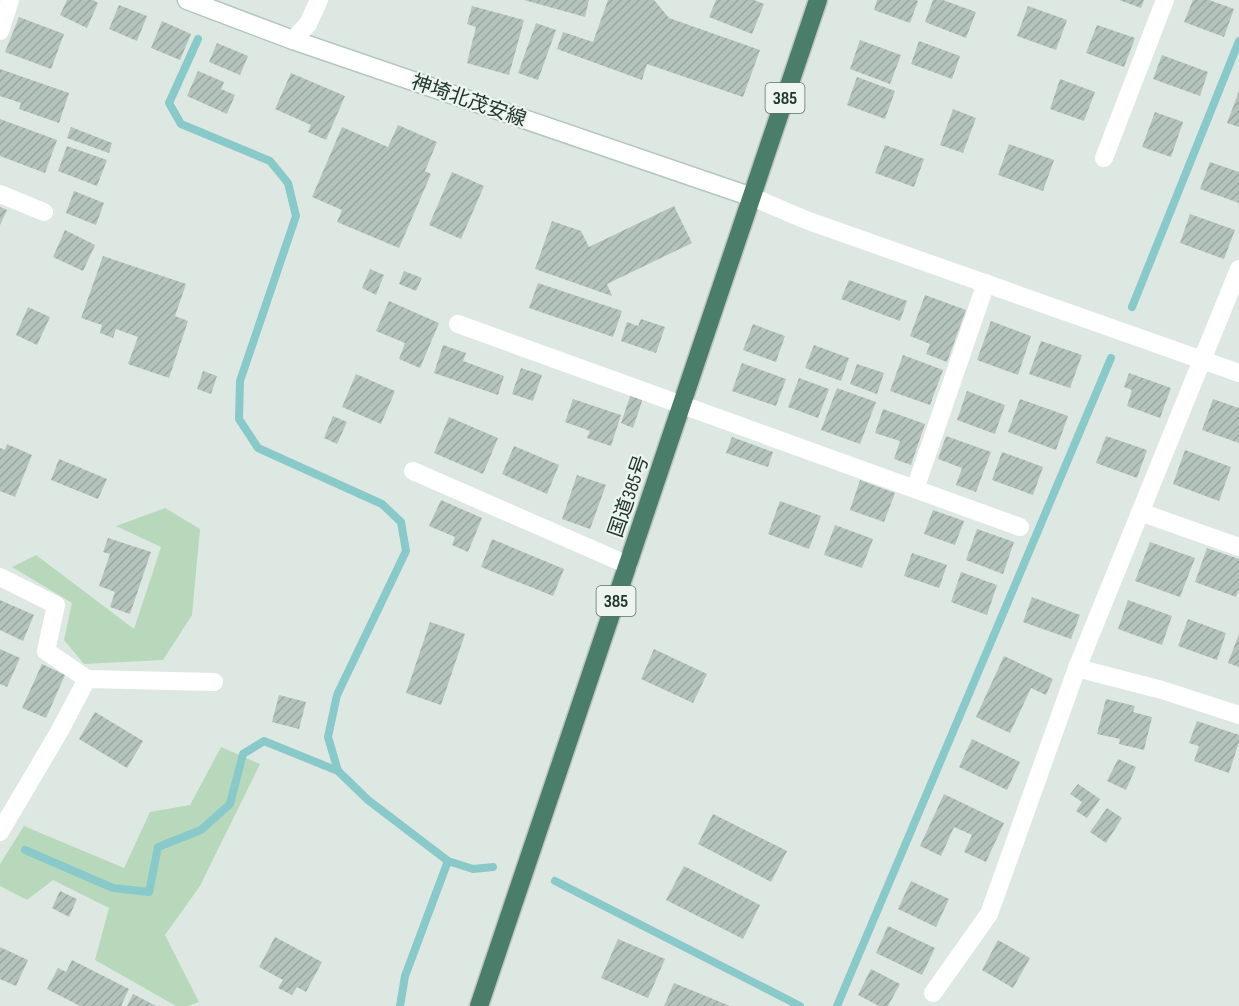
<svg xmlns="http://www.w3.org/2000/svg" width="1239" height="1006" font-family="'Sofia Sans Condensed','Noto Sans JP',sans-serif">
  <defs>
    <pattern id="building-hatch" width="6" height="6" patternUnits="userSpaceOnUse" patternTransform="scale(1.5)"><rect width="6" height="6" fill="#b4c3bb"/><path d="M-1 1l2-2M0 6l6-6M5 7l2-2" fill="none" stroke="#9aa8a1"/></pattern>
  </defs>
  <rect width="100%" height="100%" fill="#dee8e2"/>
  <!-- green -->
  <g fill="#b8d8bc">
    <polygon points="165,508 200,529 192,615 163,660 84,664 64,640 72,603 12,567 36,555 134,629 161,547 116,526"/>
    <polygon points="221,747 260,764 200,886 165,935 199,1002 188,1006 176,1006 95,960 109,908 53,880 27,900 0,886 0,864 24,826 124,868 150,812 190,805"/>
  </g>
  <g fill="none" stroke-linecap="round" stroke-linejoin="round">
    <!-- stream -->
    <g stroke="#89c9ca" stroke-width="8">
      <polyline points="198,39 169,103 181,124 270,161 288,183 296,216 240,381 239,419 258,448 382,504 401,522 406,551 337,695 328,737 338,771 368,800 448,861 473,869 493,867"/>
      <polyline points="1132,307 1239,41"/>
      <polyline points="25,850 113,888 149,892 158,847 201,830 230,804 243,754 264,741 338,771"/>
      <polyline points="555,881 800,1006"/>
      <polyline points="400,1006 405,976 448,861"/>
      <polyline points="837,1006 1111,358"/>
    </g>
  </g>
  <!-- building -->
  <g fill="url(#building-hatch)">
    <polygon points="67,0 93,0 98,3 87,28 60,15"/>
    <polygon points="524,0 589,0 585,17"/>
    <polygon points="608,0 654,0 669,18 760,50 743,97 647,64 642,80 557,49 563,32 593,42"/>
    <polygon points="716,0 754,0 764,4 752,34 709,17"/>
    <polygon points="877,0 916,0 918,1 910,23 874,10"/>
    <polygon points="933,0 943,0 976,12 966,38 925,22"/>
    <polygon points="1119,0 1144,0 1141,8"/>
    <polygon points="1193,0 1209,0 1234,9 1224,37 1184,22"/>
    <polygon points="119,5 147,16 137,41 109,29"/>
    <polygon points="472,6 524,20 509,75 467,63 476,27 467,24"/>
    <polygon points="1028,6 1067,20 1056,50 1017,36"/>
    <polygon points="19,17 64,34 51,69 5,52"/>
    <polygon points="162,21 191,34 180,60 151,48"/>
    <polygon points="536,23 556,30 538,80 518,73"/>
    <polygon points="1097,25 1135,38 1124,67 1086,53"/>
    <polygon points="860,40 901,55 890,84 850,69"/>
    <polygon points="919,41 960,56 952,79 911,64"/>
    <polygon points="217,43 248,56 240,75 209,62"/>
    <polygon points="1162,55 1208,72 1200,96 1153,79"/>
    <polygon points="0,69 69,93 59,123 19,109 21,103 0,96"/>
    <polygon points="198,71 224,82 221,89 235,95 227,114 187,96"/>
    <polygon points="291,73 345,96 326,140 308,132 311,125 275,109"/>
    <polygon points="857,77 895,91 885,119 847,105"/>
    <polygon points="1060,79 1095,92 1084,121 1050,109"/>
    <polygon points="1239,91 1239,127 1227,123"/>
    <polygon points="953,109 976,118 963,153 940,145"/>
    <polygon points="1155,112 1183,122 1171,157 1142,147"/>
    <polygon points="0,119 57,140 45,173 0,156"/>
    <polygon points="398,125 437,142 425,171 431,174 399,248 337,222 342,210 312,197 342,127 388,147"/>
    <polygon points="71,127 112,143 109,153 67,138"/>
    <polygon points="1009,144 1054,160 1043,191 998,175"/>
    <polygon points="885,145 924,159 914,187 875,173"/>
    <polygon points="67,146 107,160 97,186 58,171"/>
    <polygon points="1210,162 1239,172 1239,203 1200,189"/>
    <polygon points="452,172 484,186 461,239 429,225"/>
    <polygon points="74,191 104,203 96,225 66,213"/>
    <polygon points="674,206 692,243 607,284 612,296 535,269 552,221 581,231 589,247"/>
    <polygon points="0,207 7,210 0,225"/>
    <polygon points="1190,214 1235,230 1224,259 1180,243"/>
    <polygon points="65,230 95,245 83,271 53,257"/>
    <polygon points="103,256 186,284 175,316 188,321 169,378 128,364 138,337 116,329 113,338 100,333 102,325 81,318"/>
    <polygon points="370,269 384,275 376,295 362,288"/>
    <polygon points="404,271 422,278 416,291 399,284"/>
    <polygon points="849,280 907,301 900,321 841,299"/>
    <polygon points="538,283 622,311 613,337 529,308"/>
    <polygon points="925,295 966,310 947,362 926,354 930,344 910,336"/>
    <polygon points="389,301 439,323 420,368 399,359 405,343 376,331"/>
    <polygon points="28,307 50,317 37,345 16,335"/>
    <polygon points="641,319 665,327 656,353 621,341 627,322 638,326"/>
    <polygon points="991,321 1031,336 1018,375 977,360"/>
    <polygon points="753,324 785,336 776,362 743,350"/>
    <polygon points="1041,341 1082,355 1070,388 1029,374"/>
    <polygon points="443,345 466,353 463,361 504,376 498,395 434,373"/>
    <polygon points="814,345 849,358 841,381 805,368"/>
    <polygon points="903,355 943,370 930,405 890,391"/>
    <polygon points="742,363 786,379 776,406 732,391"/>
    <polygon points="857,364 884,373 877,394 850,384"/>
    <polygon points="521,368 542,375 533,401 512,394"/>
    <polygon points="203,371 217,376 211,394 197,389"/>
    <polygon points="1129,373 1171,388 1160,418 1127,406 1132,390 1124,387"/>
    <polygon points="356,374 395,391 381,424 342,407"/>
    <polygon points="799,378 829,389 818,418 788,407"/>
    <polygon points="837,388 876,402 860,444 821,430"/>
    <polygon points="967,391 1005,405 995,434 957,420"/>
    <polygon points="631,394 643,398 633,428 621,423"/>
    <polygon points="573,399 621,415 611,446 587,438 590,431 565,422"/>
    <polygon points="1020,399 1068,416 1056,450 1008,432"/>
    <polygon points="1213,399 1239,408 1239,443 1202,430"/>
    <polygon points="883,409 925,424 911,465 894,459 900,441 875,433"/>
    <polygon points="333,416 347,422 337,444 324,438"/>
    <polygon points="449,417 498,438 483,474 434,453"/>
    <polygon points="946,436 991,452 976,492 956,485 962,468 938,459"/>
    <polygon points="1106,436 1147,450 1137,478 1096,463"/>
    <polygon points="732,437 773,452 768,467 726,453"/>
    <polygon points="7,444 32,455 15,497 0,491 0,448 5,450"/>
    <polygon points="514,446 559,465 547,494 502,474"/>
    <polygon points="1185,450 1231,467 1219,501 1173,484"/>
    <polygon points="1002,452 1043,467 1033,495 992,480"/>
    <polygon points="59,459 107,479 98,499 51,480"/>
    <polygon points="577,475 606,485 590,529 562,519"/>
    <polygon points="860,480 895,493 884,522 850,510"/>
    <polygon points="441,500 482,518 468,552 452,545 455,537 429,526"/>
    <polygon points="780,501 821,516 809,549 768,534"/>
    <polygon points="933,510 964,521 955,545 924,534"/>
    <polygon points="835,525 873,539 862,568 824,555"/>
    <polygon points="977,529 1014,542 1003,574 966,560"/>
    <polygon points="108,538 151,552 130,614 110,607 115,592 99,586 110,554 103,552"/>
    <polygon points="492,539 564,569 553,596 481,567"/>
    <polygon points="1150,542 1195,558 1180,597 1135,581"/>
    <polygon points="1207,548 1239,559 1239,589 1236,597 1195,582"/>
    <polygon points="912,553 947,565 939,588 904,576"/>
    <polygon points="961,572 997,585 987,615 951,602"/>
    <polygon points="1032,597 1080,615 1071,639 1023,622"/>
    <polygon points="0,600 34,615 23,641 0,630"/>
    <polygon points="1128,600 1172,616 1162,645 1118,629"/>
    <polygon points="1188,619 1226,633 1217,660 1178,646"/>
    <polygon points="430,622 465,634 441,705 406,693"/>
    <polygon points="1239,634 1239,667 1228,663"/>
    <polygon points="0,649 20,658 7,687 0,684"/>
    <polygon points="654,649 707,674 693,703 641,679"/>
    <polygon points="1004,656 1053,679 1046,695 1031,688 1010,733 976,717"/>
    <polygon points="42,664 65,675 46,718 22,708"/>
    <polygon points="279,695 306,702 299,729 272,722"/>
    <polygon points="1106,699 1135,706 1133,712 1152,717 1144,750 1119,744 1120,739 1097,734"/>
    <polygon points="95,712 143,741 127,768 79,739"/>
    <polygon points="1197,721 1239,735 1239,742 1229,773 1194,761 1199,746 1189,743"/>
    <polygon points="972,739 1020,762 1007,790 959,767"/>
    <polygon points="1118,759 1136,767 1126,790 1107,781"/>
    <polygon points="1078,784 1100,799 1087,818 1076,811 1082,802 1070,794"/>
    <polygon points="944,794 1004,823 986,862 964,852 972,835 954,827 941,856 920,846"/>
    <polygon points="1107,808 1122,818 1106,843 1090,832"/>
    <polygon points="713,814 787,851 771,882 698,844"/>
    <polygon points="684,866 760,905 743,939 666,900"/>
    <polygon points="911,881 949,899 936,927 898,909"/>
    <polygon points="60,891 77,899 69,917 52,908"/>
    <polygon points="888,926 935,948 922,975 876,953"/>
    <polygon points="275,937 322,962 306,992 297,987 292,995 278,988 283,980 259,967"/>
    <polygon points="618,939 665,959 648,998 601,978"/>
    <polygon points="998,940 1030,958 1013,988 982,970"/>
    <polygon points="0,947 28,960 16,986 0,979"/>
    <polygon points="72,960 129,989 121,1006 80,1006 47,989 58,968 66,972"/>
    <polygon points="871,969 900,984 888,1006 879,1006 858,995"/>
    <polygon points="674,983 730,1006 664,1006"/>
    <polygon points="133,994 156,1006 127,1006"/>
  </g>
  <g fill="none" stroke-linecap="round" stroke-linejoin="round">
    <!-- secondary casing -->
    <g stroke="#b2c7bd" stroke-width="21">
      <polyline id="secondary" points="187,0 293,40 752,197"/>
    </g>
    <!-- trunk casing -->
    <g stroke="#bcc3c0" stroke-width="21">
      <polyline id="trunk" points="479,1006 818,0"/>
    </g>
    <!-- minor -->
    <g stroke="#fff" stroke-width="18">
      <polyline points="0,31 10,0"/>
      <polyline points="293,40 308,24 319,0"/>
      <polyline points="1104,158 1165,0"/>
      <polyline points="0,194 44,212"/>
      <polyline points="1239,269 1077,668 1162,690 1239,715"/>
      <polyline points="458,324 1020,527"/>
      <polyline points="413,471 628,565"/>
      <polyline points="915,489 986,283"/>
      <polyline points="1140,512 1239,547"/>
      <polyline points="0,577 56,605 46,651 87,679"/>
      <polyline points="0,832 59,732 87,679 214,682"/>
      <polyline points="933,993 989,914 1077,668"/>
    </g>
    <!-- tertiary -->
    <polyline stroke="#fff" stroke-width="18" points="752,197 806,220 1239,373"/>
    <!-- secondary -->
    <use href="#secondary" stroke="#fff" stroke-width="18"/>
    <!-- trunk -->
    <use href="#trunk" stroke="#4a7e6b" stroke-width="18"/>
  </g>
  <g text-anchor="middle" stroke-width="4.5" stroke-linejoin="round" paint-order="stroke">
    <!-- shield labels -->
    <g fill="#eef5f1" stroke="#5e7068" stroke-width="1.5">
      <rect x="765.5" y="83" width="39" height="30" rx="4.5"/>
      <rect x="596.5" y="586" width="39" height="30" rx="4.5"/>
    </g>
    <g font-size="18" font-weight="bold" fill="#21372e">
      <text x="785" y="104">385</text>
      <text x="616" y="607">385</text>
    </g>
    <!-- street labels -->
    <g font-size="20" fill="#21372e" stroke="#eef5f1">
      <text transform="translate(469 100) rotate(19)" y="7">神埼北茂安線</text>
      <text transform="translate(628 496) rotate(-71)" y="7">国道385号</text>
    </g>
  </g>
</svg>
